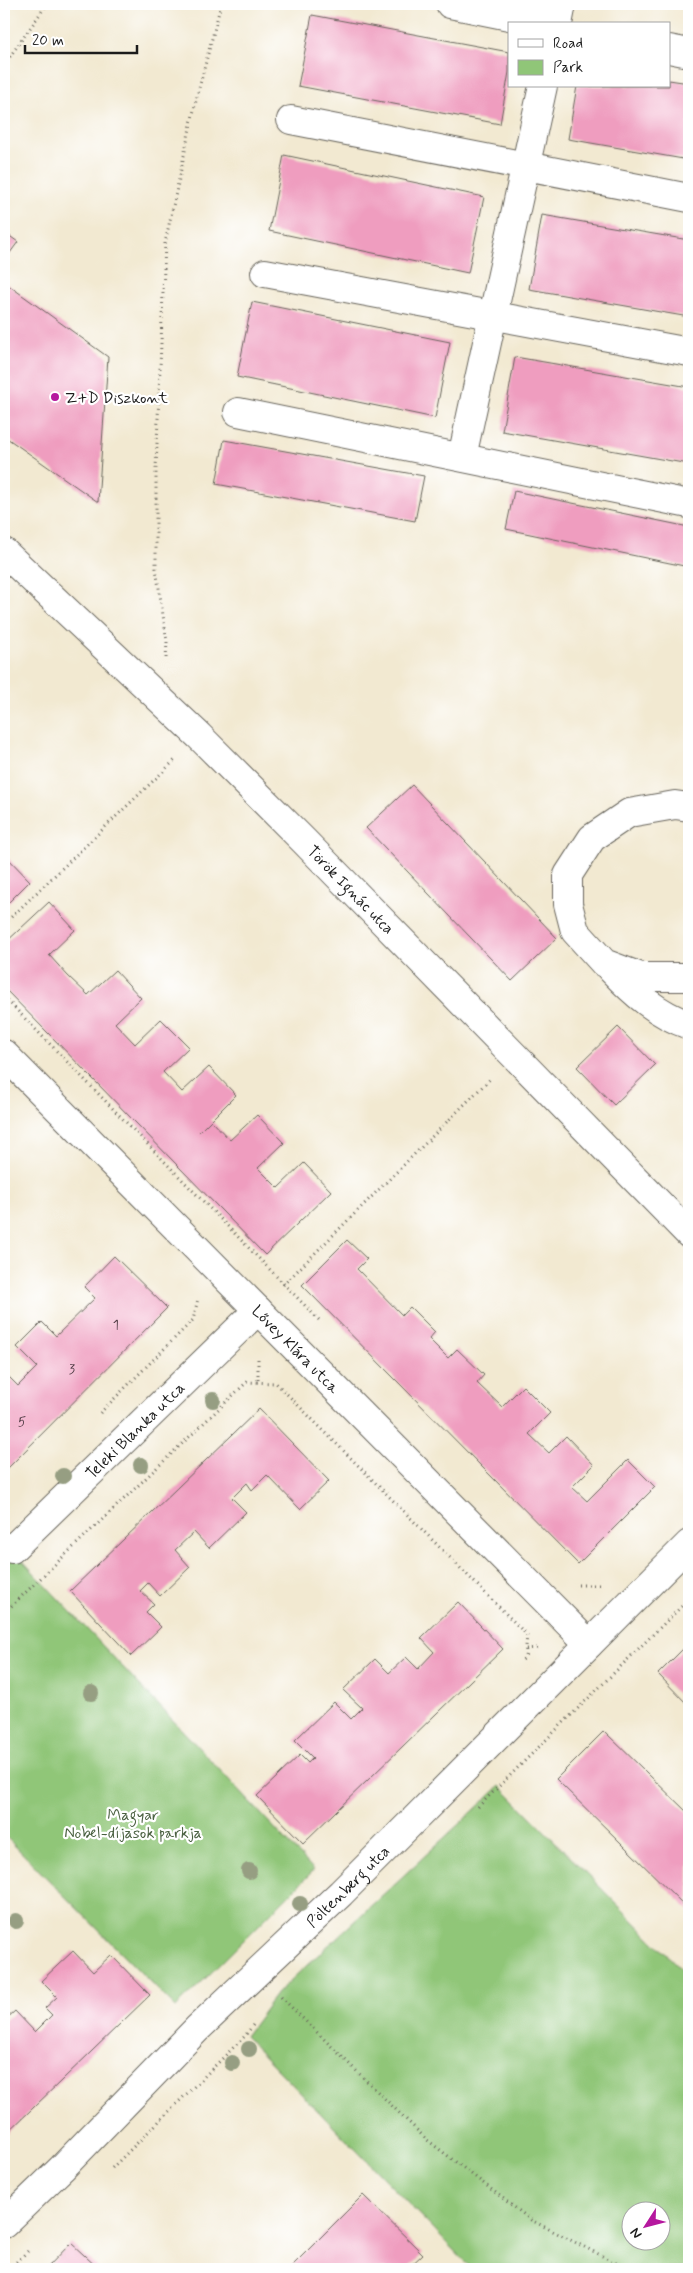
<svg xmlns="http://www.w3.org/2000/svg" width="693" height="2273" font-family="Mynerve,sans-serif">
  <rect width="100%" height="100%" fill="#fff"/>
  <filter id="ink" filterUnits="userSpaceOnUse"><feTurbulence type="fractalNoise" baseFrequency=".02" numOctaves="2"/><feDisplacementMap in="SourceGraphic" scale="10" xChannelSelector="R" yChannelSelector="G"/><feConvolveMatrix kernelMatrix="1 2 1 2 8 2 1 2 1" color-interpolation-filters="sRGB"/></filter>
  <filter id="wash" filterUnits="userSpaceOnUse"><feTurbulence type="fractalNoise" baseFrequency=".0096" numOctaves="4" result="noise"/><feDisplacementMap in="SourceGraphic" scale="20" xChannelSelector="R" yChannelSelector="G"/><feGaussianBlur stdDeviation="1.12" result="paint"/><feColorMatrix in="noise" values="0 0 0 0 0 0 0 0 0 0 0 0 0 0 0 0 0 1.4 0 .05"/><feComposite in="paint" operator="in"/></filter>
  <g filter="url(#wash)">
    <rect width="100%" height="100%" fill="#f2e9d1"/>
    <!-- green -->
    <g fill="#90c678" stroke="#56714a" fill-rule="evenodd">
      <polygon points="4,1541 314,1870 176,2008 4,1835"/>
      <path d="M500 1786 689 1977V2269H472L245 2036 277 1993ZM630 2210H660V2240H630Z"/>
    </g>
    <g id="blocks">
      <!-- building -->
      <g fill="#ef9dbf">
        <polygon points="673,4 689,4 689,8 673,5"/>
        <polygon points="312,15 509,52 509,72 500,124 298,86"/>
        <polygon points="669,80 689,83 689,160 568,139 577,86 669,86"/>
        <polygon points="284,155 484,197 468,273 269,231"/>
        <polygon points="542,215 689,240 689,317 529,289"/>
        <polygon points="4,232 18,242 4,261"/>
        <polygon points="4,282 108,357 98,502 4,436"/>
        <polygon points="252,302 450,342 435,418 237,377"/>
        <polygon points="515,357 689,387 689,464 502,431"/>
        <polygon points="224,440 424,476 415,521 216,484"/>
        <polygon points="514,491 689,527 689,567 506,529"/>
        <polygon points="412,785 557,938 512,981 366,828"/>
        <polygon points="4,854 30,881 4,907"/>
        <polygon points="49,902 75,930 49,955 68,976 88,995 115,970 141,998 115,1023 135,1044 161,1019 189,1047 163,1072 182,1092 209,1067 236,1095 199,1132 211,1120 230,1140 257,1115 284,1143 258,1168 278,1188 304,1163 331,1191 265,1255 4,988 4,944"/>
        <polygon points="618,1027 655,1065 614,1105 577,1067"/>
        <polygon points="347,1240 367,1259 357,1269 402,1315 410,1307 435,1332 429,1339 448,1358 457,1349 484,1375 477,1383 502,1407 523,1386 550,1413 529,1434 549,1453 566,1436 594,1465 572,1487 587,1501 628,1460 655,1487 578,1564 302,1285"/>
        <polygon points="114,1256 167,1308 4,1472 4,1372 18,1386 37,1367 17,1347 42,1322 56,1336 95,1298 84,1287"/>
        <polygon points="259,1409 329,1481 300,1509 267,1475 252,1490 247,1483 232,1498 246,1512 209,1548 194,1532 175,1550 190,1567 160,1596 148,1583 140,1591 154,1604 146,1612 161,1627 131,1656 70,1591"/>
        <polygon points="458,1602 503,1649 303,1843 257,1796 300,1755 308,1763 313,1758 295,1740 334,1702 351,1719 362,1708 343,1690 375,1659 389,1673 406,1657 418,1669 434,1652 421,1638"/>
        <polygon points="689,1643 689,1706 658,1674"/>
        <polygon points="604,1731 689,1814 689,1910 556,1779"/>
        <polygon points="73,1951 93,1972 111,1955 150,1995 4,2136 4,2021 15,2011 35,2032 52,2015 45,2008 57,1997 41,1981"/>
        <polygon points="363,2195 423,2254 407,2269 289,2269"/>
        <polygon points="71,2243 99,2269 46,2269"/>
      </g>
    </g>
  </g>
  <g filter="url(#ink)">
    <use href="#blocks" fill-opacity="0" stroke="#67645b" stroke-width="1"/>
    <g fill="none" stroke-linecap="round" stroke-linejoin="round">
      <!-- minor casing -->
      <g stroke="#67645b" stroke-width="30">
        <g id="minor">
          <polyline points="450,4 548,24"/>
          <polyline points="558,24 562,4"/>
          <polyline points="669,49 689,53"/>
          <polyline points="291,120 689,198"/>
          <polyline points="265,273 689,352"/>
          <polyline points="238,412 689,504"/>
          <polyline points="462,457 543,86"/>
          <path id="s1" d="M4 552 199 736 304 841 689 1234"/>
          <polyline points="689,807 675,805 629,813 592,838 568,875 568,904 575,931 604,963 641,977 689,977"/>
          <path d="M611 969C634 993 657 1014 689 1025"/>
          <path id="s2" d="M4 1054 589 1644"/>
          <path id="s3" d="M12 1549 258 1310"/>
          <path id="s4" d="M4 2224 62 2168 197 2029 341 1893 689 1544"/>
        </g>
      </g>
      <!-- path -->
      <g stroke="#67645b" stroke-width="3" stroke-dasharray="1 4" stroke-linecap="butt">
        <polyline points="4,65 47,4"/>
        <polyline points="166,658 167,642 156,568 156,468 165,243 197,96 221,4"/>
        <polyline points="4,924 175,760"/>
        <polyline points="4,997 321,1322"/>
        <polyline points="283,1285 491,1078"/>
        <polyline points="258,1359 258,1382"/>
        <polyline points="100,1413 193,1320 198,1299"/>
        <polyline points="578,1585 600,1585"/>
        <polyline points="4,1613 247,1382 276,1383 527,1635 525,1658 522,1660"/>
        <polyline points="526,1649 538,1648"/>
        <polyline points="478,1807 689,1599"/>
        <polyline points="281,1997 426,2139 531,2220 628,2269"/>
        <polyline points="112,2168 245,2036 253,2025"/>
        <polyline points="9,2269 29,2250"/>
      </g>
      <!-- minor -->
      <use href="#minor" stroke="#fff" stroke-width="28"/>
    </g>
    <!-- trees -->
    <g fill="#969e82">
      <circle cx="213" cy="1400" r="8"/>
      <circle cx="141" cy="1465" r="8"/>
      <circle cx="63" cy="1476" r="8"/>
      <circle cx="91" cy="1693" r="8"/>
      <circle cx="249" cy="1871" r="8"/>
      <circle cx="300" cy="1904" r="8"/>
      <circle cx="16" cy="1921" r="8"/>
      <circle cx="249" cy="2049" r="8"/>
      <circle cx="232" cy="2063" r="8"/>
    </g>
  </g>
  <!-- markers -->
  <circle fill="#b5179e" stroke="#fff" stroke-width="2" cx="55" cy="397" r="5"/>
  <g text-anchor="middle" stroke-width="4.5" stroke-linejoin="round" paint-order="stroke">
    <!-- number labels -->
    <g font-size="14" fill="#513c45">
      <text x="116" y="1329">1</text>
      <text x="72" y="1373">3</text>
      <text x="22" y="1426">5</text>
    </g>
    <!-- poi labels -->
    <g font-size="16" fill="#1c1c1c" stroke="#fff" text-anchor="start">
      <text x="65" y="403">Z+D Diszkont</text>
    </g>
    <!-- street labels -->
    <g font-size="16" fill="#1c1c1c" stroke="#fff">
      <text dy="6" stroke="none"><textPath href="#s1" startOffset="484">Török Ignác utca</textPath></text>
      <text dy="6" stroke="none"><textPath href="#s2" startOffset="415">Lővey Klára utca</textPath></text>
      <text dy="6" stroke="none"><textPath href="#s3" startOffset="171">Teleki Blanka utca</textPath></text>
      <text dy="6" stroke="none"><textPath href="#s4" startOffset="482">Pöltenberg utca</textPath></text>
    </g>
    <!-- park labels -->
    <g font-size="16" fill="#4a6041" stroke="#fff">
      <text x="133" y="1820">Magyar<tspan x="133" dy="18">Nobel-díjasok parkja</tspan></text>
    </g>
  </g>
  <!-- margin -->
  <rect width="693" height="2273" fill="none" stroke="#fff" stroke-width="20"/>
  <!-- legend -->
  <rect x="508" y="22" width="162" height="65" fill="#ffffff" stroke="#a4a4a4"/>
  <rect x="518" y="39" width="25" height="8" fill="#ffffff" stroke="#a4a4a4"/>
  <text x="553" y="48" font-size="15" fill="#1c1c1c">Road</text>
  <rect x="518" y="60" width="25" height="15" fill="#90c678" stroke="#a4a4a4"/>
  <text x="553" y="72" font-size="15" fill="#1c1c1c">Park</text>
  <!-- north arrow -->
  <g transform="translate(646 2226) rotate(234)"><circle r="24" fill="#ffffff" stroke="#a4a4a4"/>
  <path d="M0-4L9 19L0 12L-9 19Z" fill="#b5179e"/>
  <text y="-8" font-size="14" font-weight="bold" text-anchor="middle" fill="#1c1c1c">N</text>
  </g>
  <!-- scale -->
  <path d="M25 45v8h112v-8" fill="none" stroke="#1c1c1c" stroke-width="2.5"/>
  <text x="32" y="45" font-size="15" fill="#1c1c1c" stroke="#ffffff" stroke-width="4" paint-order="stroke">20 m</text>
</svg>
